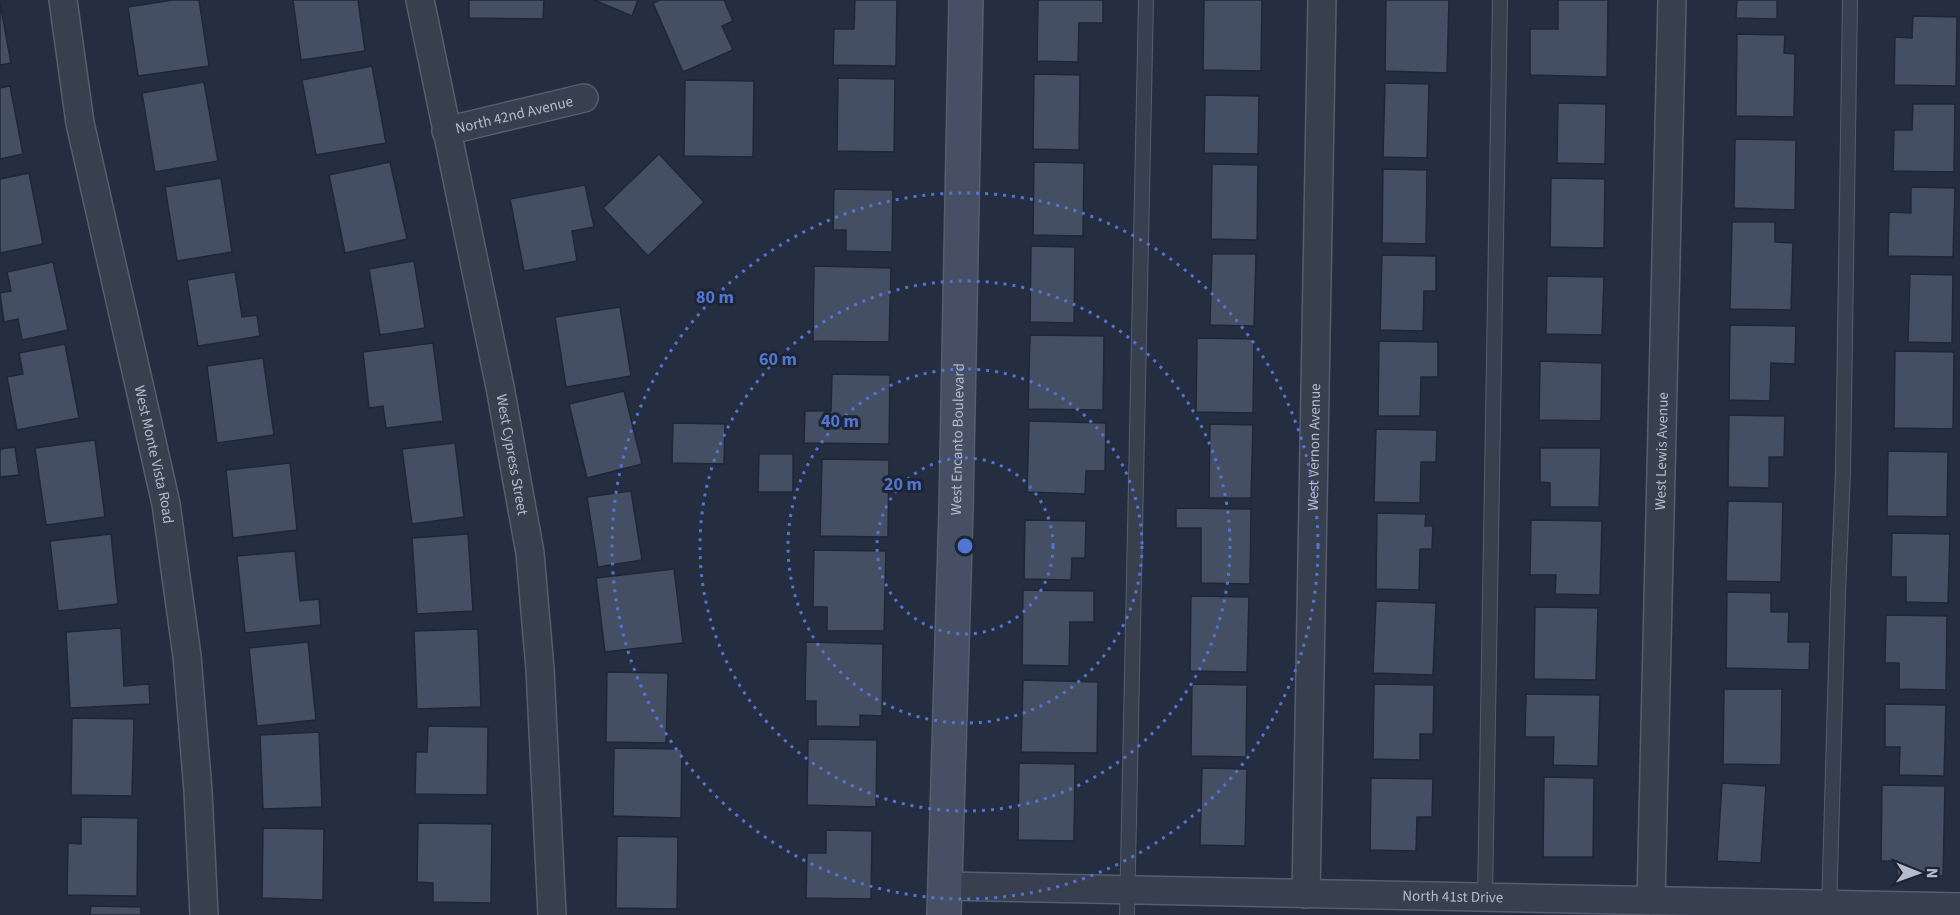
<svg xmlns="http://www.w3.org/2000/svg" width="1960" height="915" font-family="'Source Sans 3',sans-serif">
  <rect width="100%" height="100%" fill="#242e40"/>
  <!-- building -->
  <g fill="#454f64" stroke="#1f2737" stroke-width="1.5">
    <polygon points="173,0 199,0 209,66 138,76 128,7"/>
    <polygon points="293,0 358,0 365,51 301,60"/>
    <polygon points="469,0 544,0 543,19 469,18"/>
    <polygon points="594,0 638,0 632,16"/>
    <polygon points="660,0 724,0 733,21 722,26 733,50 683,72 653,3"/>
    <polygon points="855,0 897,0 896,66 833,65 834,29 854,29"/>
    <polygon points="1038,0 1103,0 1103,23 1079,23 1078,62 1037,61"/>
    <polygon points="1204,0 1262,0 1261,71 1203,70"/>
    <polygon points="1386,0 1449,0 1447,73 1385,71"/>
    <polygon points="1558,0 1608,0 1607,77 1530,75 1530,29 1558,29"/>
    <polygon points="1737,0 1777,0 1777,19 1736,18"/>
    <polygon points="0,3 11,63 0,65"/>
    <polygon points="1913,16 1957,17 1956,86 1894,85 1895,37 1912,38"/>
    <polygon points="1737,34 1785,35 1784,53 1795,54 1794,117 1736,116"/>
    <polygon points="372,66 386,143 316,155 302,80"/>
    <polygon points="1034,74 1080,75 1079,150 1033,149"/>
    <polygon points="838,78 895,79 894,152 837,151"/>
    <polygon points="685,80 754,81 753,157 684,156"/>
    <polygon points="204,82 218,161 155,172 142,93"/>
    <polygon points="1385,83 1429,84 1427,158 1383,157"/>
    <polygon points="10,86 23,154 0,159 0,88"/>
    <polygon points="1205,95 1259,96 1258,154 1204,153"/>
    <polygon points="1558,103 1606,104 1605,164 1557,163"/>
    <polygon points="1913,104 1955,104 1954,172 1893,171 1894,130 1912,130"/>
    <polygon points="1735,139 1796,140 1795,210 1734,208"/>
    <polygon points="659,154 704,202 648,256 603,208"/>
    <polygon points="390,162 407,239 345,253 329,175"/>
    <polygon points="1034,162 1084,163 1083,236 1033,235"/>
    <polygon points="1212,164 1258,165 1257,240 1211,239"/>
    <polygon points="1383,169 1427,170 1426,244 1382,243"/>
    <polygon points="29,173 43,244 0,253 0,179"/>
    <polygon points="221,178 232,252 177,261 165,187"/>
    <polygon points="1551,178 1605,179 1604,248 1550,247"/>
    <polygon points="585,185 594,227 572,231 577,261 524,271 510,199"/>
    <polygon points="1911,187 1955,188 1953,257 1888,256 1889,212 1911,213"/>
    <polygon points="834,189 893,190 892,252 846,251 846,230 833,230"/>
    <polygon points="1732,222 1775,222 1775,242 1793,243 1791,310 1730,309"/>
    <polygon points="1031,246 1075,247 1074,323 1030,322"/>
    <polygon points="1212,254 1256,254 1254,326 1210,325"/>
    <polygon points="1382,255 1436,256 1436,291 1424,291 1423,331 1380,330"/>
    <polygon points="414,261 425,328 380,335 369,269"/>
    <polygon points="53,262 68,330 22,340 18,319 4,322 0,293 11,291 7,272"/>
    <polygon points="814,266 891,268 889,342 813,341"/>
    <polygon points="235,272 242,317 257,315 260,336 198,346 187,280"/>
    <polygon points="1910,274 1953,275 1952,343 1908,342"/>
    <polygon points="1547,276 1604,277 1602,335 1546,334"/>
    <polygon points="620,307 631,376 566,387 555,317"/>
    <polygon points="1730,325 1796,326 1795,364 1771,363 1770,401 1729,400"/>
    <polygon points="1030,335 1104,336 1103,410 1028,409"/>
    <polygon points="1197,338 1254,339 1253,413 1196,412"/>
    <polygon points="1379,341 1438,342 1438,377 1421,377 1420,416 1378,416"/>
    <polygon points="433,343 443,421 386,428 383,406 369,408 363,352"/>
    <polygon points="65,344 79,418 17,430 7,377 23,374 19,353"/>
    <polygon points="1895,351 1954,352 1953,429 1894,428"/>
    <polygon points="263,358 274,435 217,443 207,366"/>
    <polygon points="1540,361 1602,363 1601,421 1539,420"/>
    <polygon points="832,374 890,375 889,444 804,443 805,411 831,411"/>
    <polygon points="624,391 642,464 587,478 569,404"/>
    <polygon points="1729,415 1785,416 1784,457 1769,457 1769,488 1728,487"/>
    <polygon points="1029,421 1106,423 1105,471 1086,471 1085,494 1027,492"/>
    <polygon points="673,423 725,424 724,464 672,463"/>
    <polygon points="1210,424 1253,425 1251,498 1209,498"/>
    <polygon points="1376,429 1437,430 1436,462 1421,462 1420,503 1374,502"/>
    <polygon points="95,440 105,517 46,525 35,448"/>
    <polygon points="455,443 464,517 412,524 402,449"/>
    <polygon points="15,447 19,475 0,477 0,449"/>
    <polygon points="1540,448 1601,448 1599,507 1550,507 1550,483 1540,482"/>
    <polygon points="1888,451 1948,452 1947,517 1887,516"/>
    <polygon points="759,454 793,454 793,492 758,492"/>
    <polygon points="822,459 889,460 888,537 820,536"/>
    <polygon points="290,463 297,530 233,538 226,470"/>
    <polygon points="631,491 642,560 598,567 587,497"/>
    <polygon points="1728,501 1783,502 1781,582 1726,581"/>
    <polygon points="1176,508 1251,509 1250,584 1201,583 1201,528 1176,528"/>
    <polygon points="1377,513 1426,514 1425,526 1433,526 1432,549 1420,549 1419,590 1376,589"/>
    <polygon points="1025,520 1086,521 1085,558 1072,558 1071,580 1024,579"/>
    <polygon points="1531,520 1602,521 1600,595 1555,594 1556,575 1530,575"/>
    <polygon points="1892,533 1950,534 1948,603 1906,602 1906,577 1891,577"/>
    <polygon points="111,534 118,604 58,611 50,541"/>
    <polygon points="468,534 473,611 417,614 412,538"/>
    <polygon points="814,550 886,551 884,631 827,631 827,607 813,607"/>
    <polygon points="295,551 300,601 319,599 321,625 245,633 237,556"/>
    <polygon points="674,569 683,643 605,652 596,578"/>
    <polygon points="1023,590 1094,591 1094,622 1070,622 1069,666 1022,665"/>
    <polygon points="1727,592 1771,593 1771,612 1789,612 1788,642 1810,642 1809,670 1726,668"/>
    <polygon points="1191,596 1249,597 1247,672 1190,671"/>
    <polygon points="1376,601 1436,603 1433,675 1373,673"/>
    <polygon points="1535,607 1598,608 1596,680 1534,679"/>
    <polygon points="1886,615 1947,616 1946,690 1899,689 1899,663 1885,663"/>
    <polygon points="121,628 124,686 149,684 150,704 70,708 66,632"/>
    <polygon points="478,629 481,707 417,709 414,631"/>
    <polygon points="308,642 316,720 257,726 249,648"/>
    <polygon points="806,642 883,644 882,716 860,715 860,727 816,726 816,701 805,701"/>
    <polygon points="607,672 668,673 666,743 606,742"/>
    <polygon points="1023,680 1098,682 1097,753 1021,752"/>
    <polygon points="1192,684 1247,685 1246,757 1191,756"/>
    <polygon points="1374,684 1434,685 1433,734 1420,734 1420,760 1373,759"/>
    <polygon points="1724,689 1782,689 1781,765 1723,764"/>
    <polygon points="1526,694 1600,695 1598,766 1553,765 1554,737 1525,737"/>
    <polygon points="1885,704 1946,705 1944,776 1899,775 1900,747 1885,747"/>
    <polygon points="72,718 134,719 132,796 71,795"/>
    <polygon points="428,726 488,727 487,795 415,794 416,752 427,752"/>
    <polygon points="319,732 322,807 263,809 260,735"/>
    <polygon points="808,739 877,740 876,807 807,805"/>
    <polygon points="614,748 682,749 681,818 613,816"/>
    <polygon points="1019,763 1075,764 1074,841 1018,840"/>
    <polygon points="1202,768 1247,769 1245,846 1200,845"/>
    <polygon points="1544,777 1594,778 1593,857 1543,857"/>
    <polygon points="1371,778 1433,779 1432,817 1417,817 1416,851 1370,850"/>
    <polygon points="1722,783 1766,786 1761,863 1717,861"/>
    <polygon points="1882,785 1945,786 1943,876 1897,875 1897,861 1881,861"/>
    <polygon points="81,817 138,818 137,896 67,895 68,843 81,844"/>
    <polygon points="418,823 492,824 491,903 433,902 433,883 417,882"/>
    <polygon points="263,828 324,829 323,900 262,898"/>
    <polygon points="826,830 872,831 871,899 806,898 807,853 826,853"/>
    <polygon points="617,836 678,837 677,909 616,908"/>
    <polygon points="91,906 141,907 141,915 90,915"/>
  </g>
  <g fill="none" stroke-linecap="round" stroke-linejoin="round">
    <!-- lane casing -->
    <g stroke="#565e6d" stroke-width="16">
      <g id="lane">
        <polyline points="1485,898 1500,0"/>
        <polyline points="1829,910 1838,594 1843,471 1850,0"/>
        <polyline points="1127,915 1146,0"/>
      </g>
    </g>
    <!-- street casing -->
    <g stroke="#565e6d" stroke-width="30">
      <g id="street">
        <path id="s1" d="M63 0 80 123 166 504 187 656 198 791 204 915"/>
        <path id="s2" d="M420 0 500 387 530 553 540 669 552 915"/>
        <path id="s3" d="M446 131 584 98"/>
        <path id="s4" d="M946 886 1960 907"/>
        <path id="s5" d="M1306 894 1322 0"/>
        <path id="s6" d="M1651 901 1672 0"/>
      </g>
    </g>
    <!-- secondary casing -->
    <g stroke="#565e6d" stroke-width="36">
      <g id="secondary">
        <path id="s7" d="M944 915 956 509 966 0"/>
      </g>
    </g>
    <!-- lane -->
    <use href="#lane" stroke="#384050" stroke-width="14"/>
    <!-- street -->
    <use href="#street" stroke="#384050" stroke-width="27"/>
    <!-- secondary -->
    <use href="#secondary" stroke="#464f63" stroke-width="33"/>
  </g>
  <!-- distance rings -->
  <g fill="none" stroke="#5274d3" stroke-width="3" stroke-dasharray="3 6">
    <circle cx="965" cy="546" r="88"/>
    <circle cx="965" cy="546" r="177"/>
    <circle cx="965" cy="546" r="265"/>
    <circle cx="965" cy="546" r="353"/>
  </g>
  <g text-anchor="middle" stroke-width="6" stroke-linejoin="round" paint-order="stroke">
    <!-- street labels -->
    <g font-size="15" fill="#b5bbca" stroke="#1d2535">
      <text dy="5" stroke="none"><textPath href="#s3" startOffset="70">North 42nd Avenue</textPath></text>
      <text dy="5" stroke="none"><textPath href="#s7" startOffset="476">West Encanto Boulevard</textPath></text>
      <text dy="5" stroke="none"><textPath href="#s5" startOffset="447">West Vernon Avenue</textPath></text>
      <text dy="5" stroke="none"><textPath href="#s6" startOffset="450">West Lewis Avenue</textPath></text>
      <text dy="5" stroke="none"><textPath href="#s2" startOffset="464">West Cypress Street</textPath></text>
      <text dy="5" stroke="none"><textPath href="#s1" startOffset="464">West Monte Vista Road</textPath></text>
      <text dy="5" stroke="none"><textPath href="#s4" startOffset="507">North 41st Drive</textPath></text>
    </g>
  </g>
  <circle cx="965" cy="546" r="9" fill="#5274d3" stroke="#1d2535" stroke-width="3"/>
  <g font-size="18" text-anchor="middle" font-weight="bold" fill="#5274d3" stroke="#1d2535" stroke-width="6" stroke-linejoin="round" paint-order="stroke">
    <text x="715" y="303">80 m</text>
    <text x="778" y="365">60 m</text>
    <text x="840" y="427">40 m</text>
    <text x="903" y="490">20 m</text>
  </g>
  <!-- north arrow -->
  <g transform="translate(1918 873) rotate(91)" stroke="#1d2535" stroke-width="4.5" paint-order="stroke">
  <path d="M0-4.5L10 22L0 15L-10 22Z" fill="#b5bbca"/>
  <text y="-9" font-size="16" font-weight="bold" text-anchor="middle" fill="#b5bbca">N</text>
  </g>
</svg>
